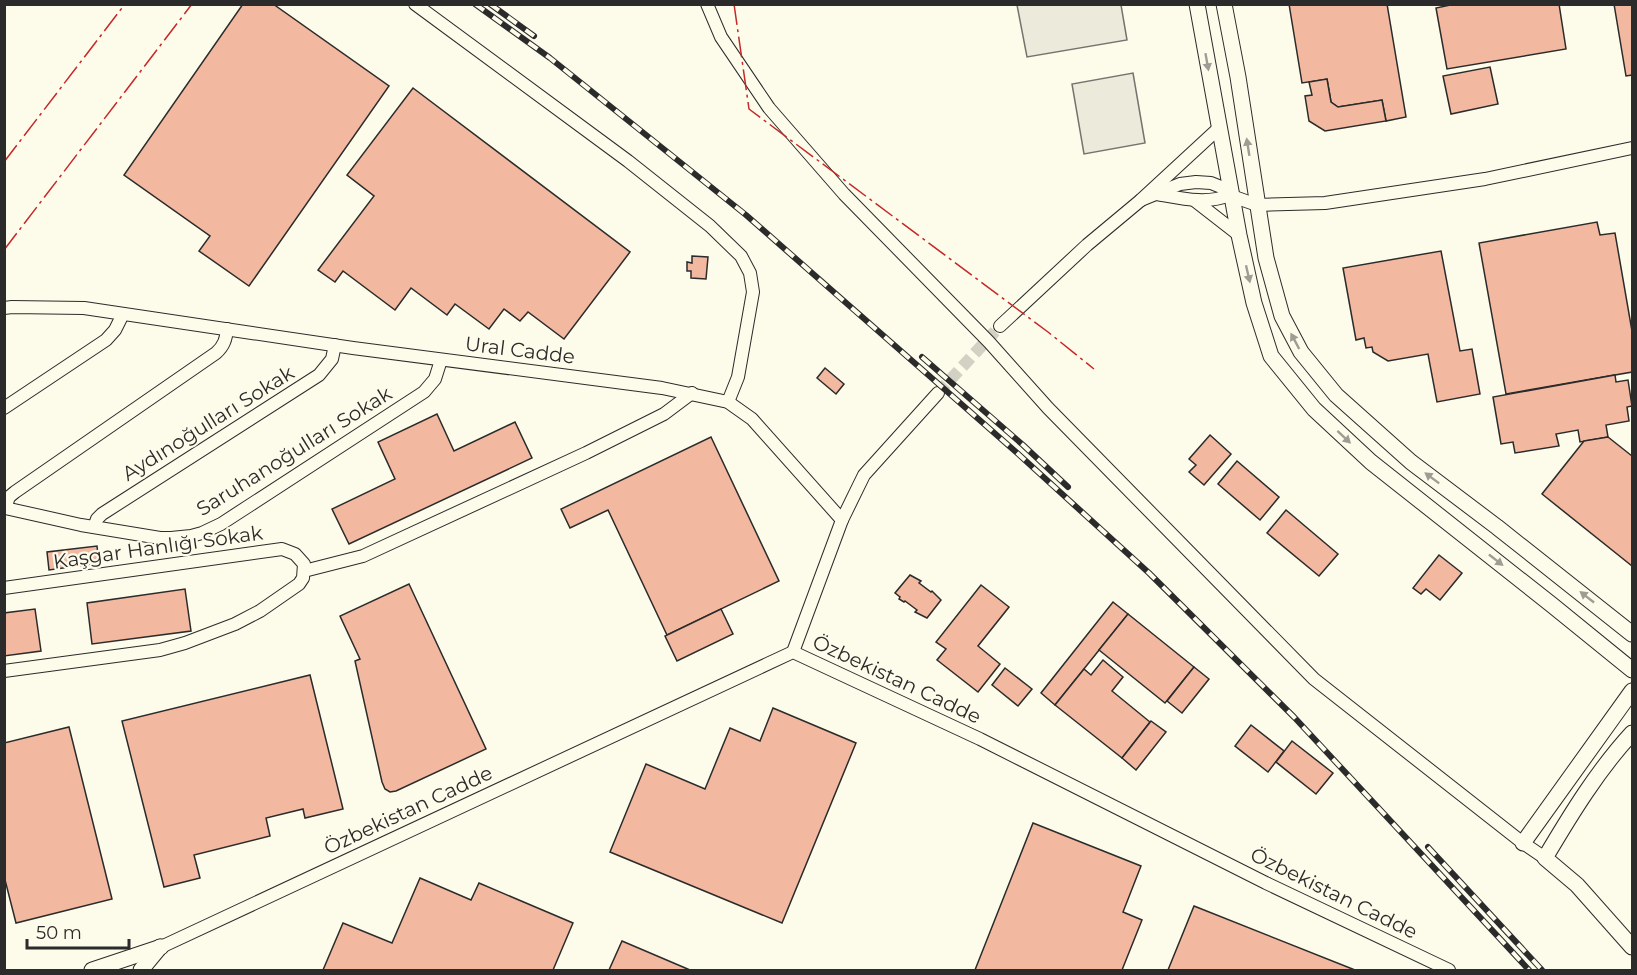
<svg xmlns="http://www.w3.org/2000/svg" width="1637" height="975" font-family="Montserrat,sans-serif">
  <rect width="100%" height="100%" fill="#fdfbea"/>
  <!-- green -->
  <g fill="#ecebdb" stroke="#74746e" stroke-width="1.5">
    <polygon points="1017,5 1121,5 1127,40 1027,57"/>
    <polygon points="1133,73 1145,143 1084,154 1072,84"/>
  </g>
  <!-- building -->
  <g fill="#f2b8a0" stroke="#2b2b2b" stroke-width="1.5">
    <polygon points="243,4 273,4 389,86 249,286 199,251 210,236 124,175"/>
    <polygon points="1289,4 1387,4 1406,117 1386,121 1382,100 1338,107 1331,102 1327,79 1302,83"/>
    <polygon points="1455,4 1559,4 1566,49 1447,69 1436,8"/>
    <polygon points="1614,4 1632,4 1632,75 1626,76"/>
    <polygon points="1490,67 1498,104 1451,114 1443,76"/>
    <polygon points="1327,79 1331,102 1338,107 1382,100 1386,121 1325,131 1309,121 1305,96 1312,95 1309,82"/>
    <polygon points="413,88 630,252 564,339 528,312 520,321 504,309 489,329 455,304 447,315 411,288 395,310 343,271 335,282 318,270 374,196 347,175"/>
    <polygon points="1597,222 1600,235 1615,233 1632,331 1632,372 1506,394 1479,243"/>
    <polygon points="1441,251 1460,351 1472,349 1480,394 1437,402 1428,354 1388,361 1373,352 1372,347 1366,348 1364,338 1356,340 1343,268"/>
    <polygon points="692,256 708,257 706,279 691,278 691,271 687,271 687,262 692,263"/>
    <polygon points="825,368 844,384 836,394 817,378"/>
    <polygon points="1615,375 1616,382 1628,380 1632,406 1627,407 1629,421 1606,425 1608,437 1580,442 1578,430 1556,434 1559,446 1515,453 1513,442 1501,444 1493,397"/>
    <polygon points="437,414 454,451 515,422 532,458 349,544 332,509 395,479 378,442"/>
    <polygon points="1210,435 1231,454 1204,485 1189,472 1196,465 1189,459"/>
    <polygon points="711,437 779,581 667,635 608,510 570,528 561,509"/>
    <polygon points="1608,437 1632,456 1632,566 1542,494 1584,441"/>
    <polygon points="1237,461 1279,497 1260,520 1218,484"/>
    <polygon points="1286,510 1338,554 1319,576 1267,533"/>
    <polygon points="97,546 99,563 49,570 47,552"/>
    <polygon points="1439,555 1462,573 1440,600 1426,589 1421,594 1413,588"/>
    <polygon points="910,575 921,581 919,583 931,592 932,591 941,600 927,618 915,612 917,610 905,601 904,602 899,599 900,597 895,593"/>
    <polygon points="409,584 486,749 396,791 390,792 385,789 382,782 355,661 360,659 340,616"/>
    <polygon points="981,585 1009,607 978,646 1000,664 978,692 937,660 946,649 936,642"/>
    <polygon points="185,589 191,631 92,644 87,603"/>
    <polygon points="1113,602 1128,614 1055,705 1041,693"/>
    <polygon points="35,609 41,651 4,656 4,613"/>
    <polygon points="721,609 733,634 677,661 665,636"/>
    <polygon points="1128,614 1194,667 1165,703 1099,650"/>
    <polygon points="1103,660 1123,677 1112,691 1150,722 1122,758 1055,705 1084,669 1091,675"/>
    <polygon points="1194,667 1209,679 1182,713 1167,701"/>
    <polygon points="1005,668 1032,689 1018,706 992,685"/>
    <polygon points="310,675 343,809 305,818 303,809 266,818 270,836 194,855 200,878 164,887 122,721"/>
    <polygon points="773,708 856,743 782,923 610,852 646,764 705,789 730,728 760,741"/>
    <polygon points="1151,721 1166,732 1136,770 1122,758"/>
    <polygon points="1251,725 1284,751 1268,772 1235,746"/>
    <polygon points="69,727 112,899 16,923 4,876 4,743"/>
    <polygon points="1292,741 1333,773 1316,794 1276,762"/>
    <polygon points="1033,823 1141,866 1123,912 1142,920 1122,970 975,970"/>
    <polygon points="420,878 471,900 479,883 573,923 553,970 323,970 343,923 392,943"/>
    <polygon points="1194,906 1355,970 1168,970"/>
    <polygon points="622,941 690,970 609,970"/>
  </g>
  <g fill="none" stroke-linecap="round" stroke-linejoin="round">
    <!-- minor-tunnel -->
    <polyline stroke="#d3d1c4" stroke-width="12" stroke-dasharray="12 6" stroke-linecap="butt" points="938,393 1000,326"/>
    <!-- minor casing -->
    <g stroke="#2b2b2b" stroke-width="14">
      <g id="minor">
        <polyline points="415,4 628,161 710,226 741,256 750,273 753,292 738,377 728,402"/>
        <polyline points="707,4 721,37 769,108 844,194 989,342 1048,408 1314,679 1523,843 1545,858"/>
        <path d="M1157 194C1180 198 1207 205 1229 195"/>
        <polyline points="1141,200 1180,184 1196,182 1211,183 1221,187 1229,195 1257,205 1325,203 1485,179 1632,148"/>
        <polyline points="1194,200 1239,235"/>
        <polyline points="4,308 12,307 84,308 353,348 662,388 728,402 752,419 842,520 793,652"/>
        <polyline points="1000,326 1087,245 1141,200 1219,128"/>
        <path d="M227 329C226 339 224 346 216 353L15 492 9 497 5 508 81 525 160 538H171L191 536 202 533 221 524 424 392 435 379 441 360"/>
        <polyline points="4,408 106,340 115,330 123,314"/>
        <polyline points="842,520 864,475 938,393"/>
        <polyline points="94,527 97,519 102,514 319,375 332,359 335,345"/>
        <polyline points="304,571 363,556 586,453 664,414 692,393"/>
        <polyline points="4,588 282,549 295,554 304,564 303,578 299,584 260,611 235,624 185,643 160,650 4,671"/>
        <polyline points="161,947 793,652 980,739 1266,883 1449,970"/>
      </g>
    </g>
    <!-- tertiary casing -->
    <g stroke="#2b2b2b" stroke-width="17">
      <g id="tertiary">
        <polyline points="1197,4 1239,235 1254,303 1271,356 1314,409 1371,462 1552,605 1632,670"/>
        <polyline points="1224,4 1238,77 1266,258 1282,316 1301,352 1336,395 1411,462 1497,527 1632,634"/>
        <path d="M1632 733C1598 770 1571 814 1545 858L1577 885 1632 947"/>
        <polyline points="1523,843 1632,691"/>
        <polyline points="92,970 161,947"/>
        <polyline points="141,970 160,947"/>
      </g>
    </g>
    <!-- minor -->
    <use href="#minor" stroke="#fdfbea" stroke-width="12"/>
    <!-- tertiary -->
    <use href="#tertiary" stroke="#fdfbea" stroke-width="15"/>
    <!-- rail casing -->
    <g stroke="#2b2b2b" stroke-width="6">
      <g id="rail">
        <polyline points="475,4 550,58 746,215 1016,452 1149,573 1294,717 1529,970"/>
        <polyline points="490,4 534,36"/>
        <polyline points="922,357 1023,445 1068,487"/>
        <polyline points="1428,847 1542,970"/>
      </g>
    </g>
    <!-- rail -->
    <use href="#rail" stroke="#fdfbea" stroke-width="4" stroke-dasharray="11" stroke-linecap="butt"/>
    <!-- power -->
    <g stroke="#c62828" stroke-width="1.5" stroke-dasharray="21 4.5 3 4.5" stroke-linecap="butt">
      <polyline points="734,4 749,109 1048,332 1094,369"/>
      <polyline points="4,162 125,4"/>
      <polyline points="4,250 192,4"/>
    </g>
  </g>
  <!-- one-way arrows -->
  <defs><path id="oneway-solid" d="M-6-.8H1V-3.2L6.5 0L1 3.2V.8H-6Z" transform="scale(1.5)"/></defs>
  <g fill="#9e9d94">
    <use href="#oneway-solid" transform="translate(1207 62) rotate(80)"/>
    <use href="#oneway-solid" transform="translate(1248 147) rotate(-99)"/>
    <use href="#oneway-solid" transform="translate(1248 274) rotate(77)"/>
    <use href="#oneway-solid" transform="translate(1295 341) rotate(-118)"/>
    <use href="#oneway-solid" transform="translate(1344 437) rotate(43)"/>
    <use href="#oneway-solid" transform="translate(1432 478) rotate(-143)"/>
    <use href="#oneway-solid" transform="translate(1496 560) rotate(38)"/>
    <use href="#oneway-solid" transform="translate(1587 597) rotate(-142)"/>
  </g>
  <g text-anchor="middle" stroke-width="4.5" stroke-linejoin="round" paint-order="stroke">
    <!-- street labels -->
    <g font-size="20" fill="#2b2b2b" stroke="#fdfbea">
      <text transform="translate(520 350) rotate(7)" y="7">Ural Cadde</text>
      <text transform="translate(208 423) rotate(-32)" y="7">Aydınoğulları Sokak</text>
      <text transform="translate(294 451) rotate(-32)" y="7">Saruhanoğulları Sokak</text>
      <text transform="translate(158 547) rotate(-8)" y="7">Kaşgar Hanlığı Sokak</text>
      <text transform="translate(897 679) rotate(25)" y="7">Özbekistan Cadde</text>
      <text transform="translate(408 810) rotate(-25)" y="7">Özbekistan Cadde</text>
      <text transform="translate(1334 893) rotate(26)" y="7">Özbekistan Cadde</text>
    </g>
  </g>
  <!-- border -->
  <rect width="1637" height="975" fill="none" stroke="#2b2b2b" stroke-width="12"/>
  <!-- scale -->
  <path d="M27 939v9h102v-9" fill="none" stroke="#2b2b2b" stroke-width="3"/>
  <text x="36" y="939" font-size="18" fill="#2b2b2b" stroke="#fdfbea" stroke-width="4.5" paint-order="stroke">50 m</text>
</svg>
